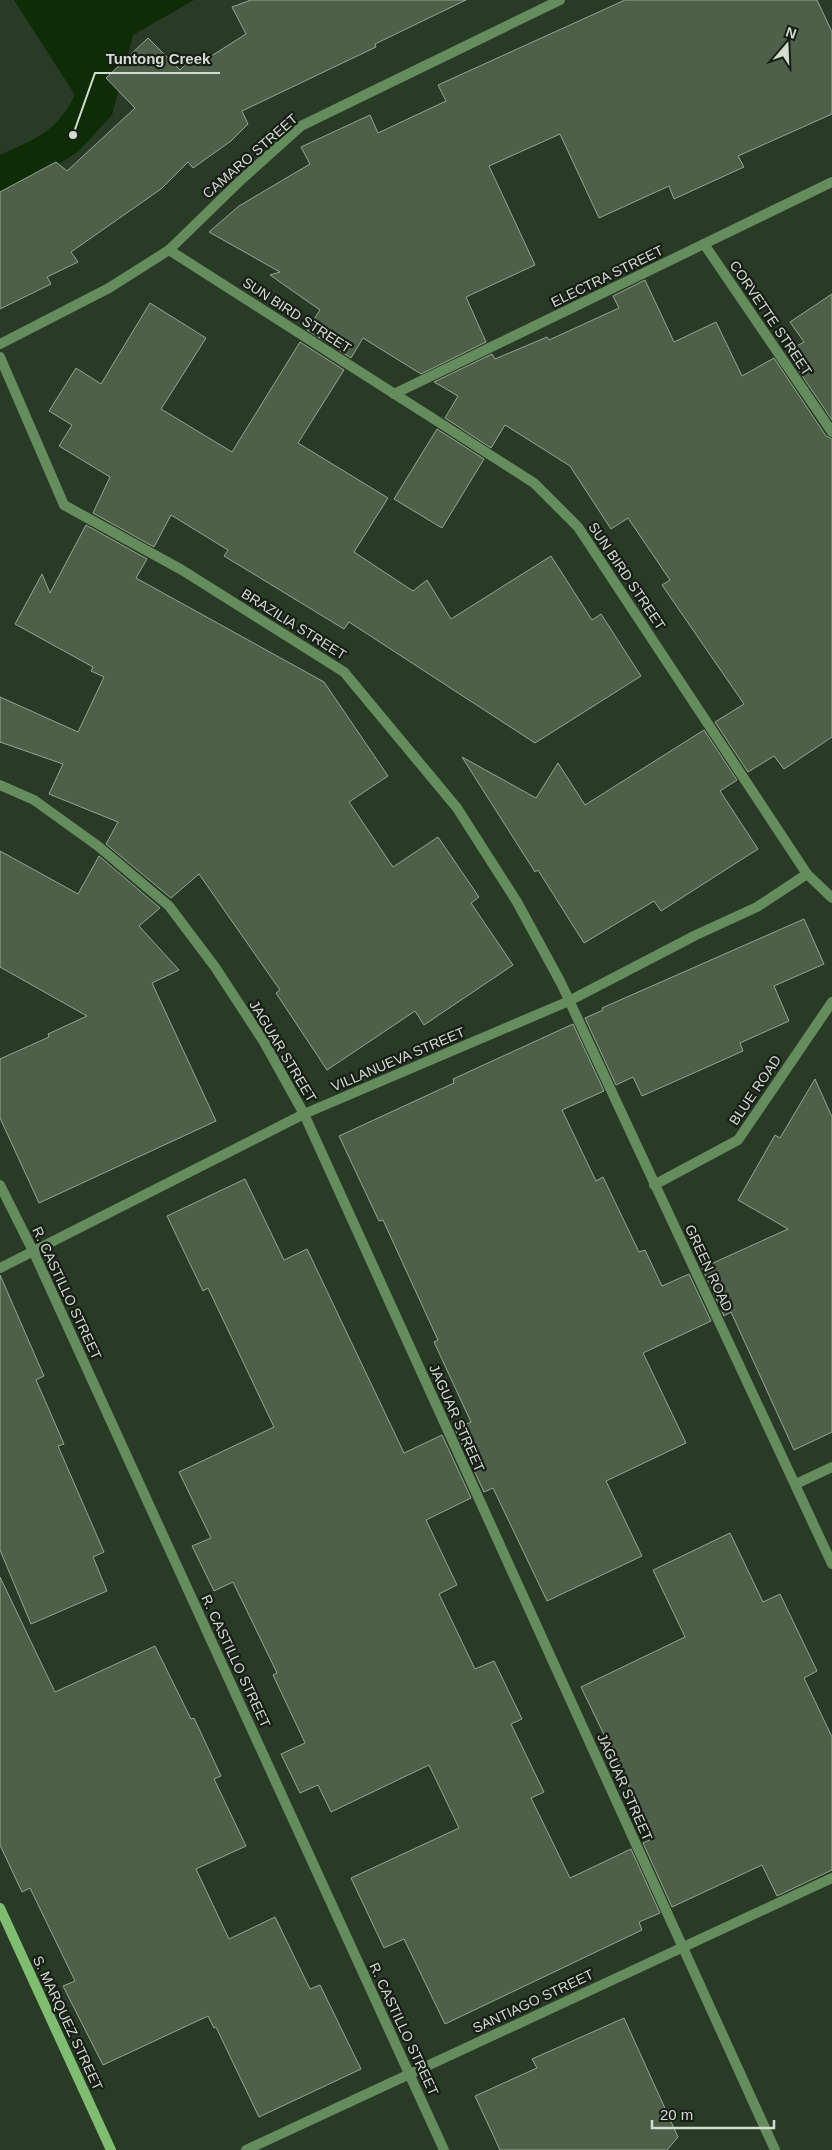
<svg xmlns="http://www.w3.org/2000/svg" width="832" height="2150" font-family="Arial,sans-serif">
  <rect width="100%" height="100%" fill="#293a26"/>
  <!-- water -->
  <path fill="#0e2c06" d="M14 0H194L133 35 112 115 78 152 0 200V155C35 139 57 132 75 95Z"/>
  <!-- building -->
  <g fill="#4e5f4a" stroke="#94a78f">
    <polygon points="251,0 466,0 375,44 376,47 242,111 248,124 231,141 193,168 188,162 161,189 71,252 78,262 47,277 51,284 0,309 0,192 56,162 67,171 135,108 106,78 148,38 180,70 191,58 197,65 246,34 232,7"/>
    <polygon points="625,0 817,0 832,32 832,114 738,156 744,167 674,199 669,186 599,218 560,134 489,166 535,265 466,297 486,342 421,374 363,338 351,358 307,330 320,310 270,275 280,272 209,232 239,206 310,164 301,147 370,115 378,133 446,101 438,85"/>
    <polygon points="645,280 674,342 716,322 742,376 774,358 826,436 832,439 832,737 784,769 774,756 748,772 715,722 744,704 662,585 670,580 628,518 611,529 570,466 505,425 491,448 445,418 458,396 434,382 492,354 495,359 547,337 549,340 619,308 613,296"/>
    <polygon points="832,294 832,420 786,352 804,342 790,322"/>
    <polygon points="150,303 206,338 161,409 232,452 300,342 344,370 298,443 388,498 354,552 413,591 427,580 451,619 551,556 592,620 601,614 641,676 535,743 349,622 344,629 224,556 228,550 171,515 154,547 93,513 110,477 59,446 72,425 49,411 76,368 101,384"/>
    <polygon points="437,429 484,459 442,528 394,499"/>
    <polygon points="86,525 147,559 136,578 324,682 388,776 349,802 393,867 438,837 479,897 471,903 513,965 424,1025 415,1011 327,1070 276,993 280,990 199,874 171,898 106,844 118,822 49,794 63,764 0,742 0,697 78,732 104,677 91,671 93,667 15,624 42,574 50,593"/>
    <polygon points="704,730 737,780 720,791 758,849 661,911 654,901 584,943 538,870 535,872 462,757 536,798 558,763 585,805"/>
    <polygon points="0,851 78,894 99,856 160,908 139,926 179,970 152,983 216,1121 39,1203 0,1118 0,1059 49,1037 48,1034 87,1016 0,967"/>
    <polygon points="804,919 824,964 774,986 789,1021 740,1043 743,1051 642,1096 633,1077 616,1085 585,1018 603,1010 602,1008"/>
    <polygon points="573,1024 604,1091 562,1110 596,1181 603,1177 639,1252 645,1250 662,1286 689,1274 711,1321 643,1353 686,1443 606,1481 642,1556 547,1601 493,1488 484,1492 455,1429 471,1422 434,1342 438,1340 383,1220 379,1221 339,1136 454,1083 453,1079"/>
    <polygon points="815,1079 832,1117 832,1432 794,1450 731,1312 724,1316 702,1268 788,1229 738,1200 775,1135 780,1138"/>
    <polygon points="245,1179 284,1260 307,1249 404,1453 442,1435 471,1498 426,1520 457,1585 439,1594 475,1669 494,1661 522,1719 511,1724 544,1792 531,1798 570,1878 631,1849 660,1913 639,1922 642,1930 445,2024 404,1939 384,1948 351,1878 459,1828 429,1765 331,1812 318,1785 300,1793 281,1754 305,1743 273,1675 277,1673 233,1582 214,1591 192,1546 211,1538 179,1472 274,1427 208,1288 203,1291 167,1216"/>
    <polygon points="0,1275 44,1376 36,1380 64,1444 58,1446 104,1552 93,1557 107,1591 31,1624 0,1550"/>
    <polygon points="730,1533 763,1602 780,1594 817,1671 804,1678 832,1737 832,1870 777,1896 762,1865 672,1907 643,1843 654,1838 581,1687 685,1637 653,1570"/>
    <polygon points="0,1577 55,1692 155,1646 191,1719 194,1718 221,1776 214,1779 246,1846 196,1869 229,1939 275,1917 310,1989 320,1985 361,2069 259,2117 216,2027 214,2028 208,2016 103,2065 63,1986 75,1981 30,1888 22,1892 0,1845"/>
    <polygon points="624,2018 678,2137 667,2150 500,2150 475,2096 537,2068 532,2059"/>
  </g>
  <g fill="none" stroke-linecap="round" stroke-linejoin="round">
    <!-- street -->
    <g stroke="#658c5c" stroke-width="10">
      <polyline points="704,244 832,432"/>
      <polyline points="169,250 534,483 578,527 807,874 832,898"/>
      <polyline points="0,344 109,288 169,250 242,179 301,126 560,0"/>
      <polyline points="0,357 64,505 182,570 344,672 457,808 517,902 561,983 832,1564"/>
      <polyline points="394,394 832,182"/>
      <polyline points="0,785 34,800 98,846 169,906 215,967 264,1042 304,1114 775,2150"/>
      <polyline points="0,1185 34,1253 444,2150"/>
      <polyline points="654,1185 738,1140 832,1002"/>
      <polyline points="0,1268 304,1114 569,1001 696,935 757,907 807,874"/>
      <polyline points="796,1484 832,1467"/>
      <polyline points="246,2150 832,1878"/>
    </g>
    <!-- secondary -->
    <polyline stroke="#7fbd70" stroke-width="10" points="0,1908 111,2150"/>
  </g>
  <g text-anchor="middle" stroke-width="4.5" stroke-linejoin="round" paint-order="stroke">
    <!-- street labels -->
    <g font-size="14" fill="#d2ddd0" stroke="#171e15">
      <text transform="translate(250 156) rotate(-41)" y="5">CAMARO STREET</text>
      <text transform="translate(607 276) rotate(-26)" y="5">ELECTRA STREET</text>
      <text transform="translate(297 315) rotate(33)" y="5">SUN BIRD STREET</text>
      <text transform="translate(771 318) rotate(56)" y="5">CORVETTE STREET</text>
      <text transform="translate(627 576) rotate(56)" y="5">SUN BIRD STREET</text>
      <text transform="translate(294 624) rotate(32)" y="5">BRAZILIA STREET</text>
      <text transform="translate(283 1051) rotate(59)" y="5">JAGUAR STREET</text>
      <text transform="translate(398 1059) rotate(-23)" y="5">VILLANUEVA STREET</text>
      <text transform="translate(755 1090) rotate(-56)" y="5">BLUE ROAD</text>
      <text transform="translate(709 1268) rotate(65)" y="5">GREEN ROAD</text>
      <text transform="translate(67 1293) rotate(65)" y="5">R. CASTILLO STREET</text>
      <text transform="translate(457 1418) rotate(66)" y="5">JAGUAR STREET</text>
      <text transform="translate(236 1661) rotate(65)" y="5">R. CASTILLO STREET</text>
      <text transform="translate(625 1787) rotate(66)" y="5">JAGUAR STREET</text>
      <text transform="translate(533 2001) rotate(-25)" y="5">SANTIAGO STREET</text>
      <text transform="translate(68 2023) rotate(65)" y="5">S. MARQUEZ STREET</text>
      <text transform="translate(404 2029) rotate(65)" y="5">R. CASTILLO STREET</text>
    </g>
  </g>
  <!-- callouts -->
  <path fill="none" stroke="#d2ddd0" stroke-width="2" d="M73 135L95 73H220"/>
  <circle fill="#d2ddd0" stroke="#171e15" stroke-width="2" cx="73" cy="135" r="5"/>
  <g font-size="15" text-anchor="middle" font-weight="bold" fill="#d2ddd0" stroke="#171e15" stroke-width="4.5" stroke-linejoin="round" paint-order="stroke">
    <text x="158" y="64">Tuntong Creek</text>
  </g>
  <!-- north arrow -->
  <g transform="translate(787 45) rotate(19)" stroke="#171e15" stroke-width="4" paint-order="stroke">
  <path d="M0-4L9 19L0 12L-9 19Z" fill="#d2ddd0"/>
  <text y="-8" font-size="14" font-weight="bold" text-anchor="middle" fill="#d2ddd0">N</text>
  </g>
  <!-- scale -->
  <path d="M652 2120v8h122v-8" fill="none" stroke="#d2ddd0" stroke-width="2.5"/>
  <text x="660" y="2120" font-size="15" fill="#d2ddd0" stroke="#171e15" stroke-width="4" paint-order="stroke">20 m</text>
</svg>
